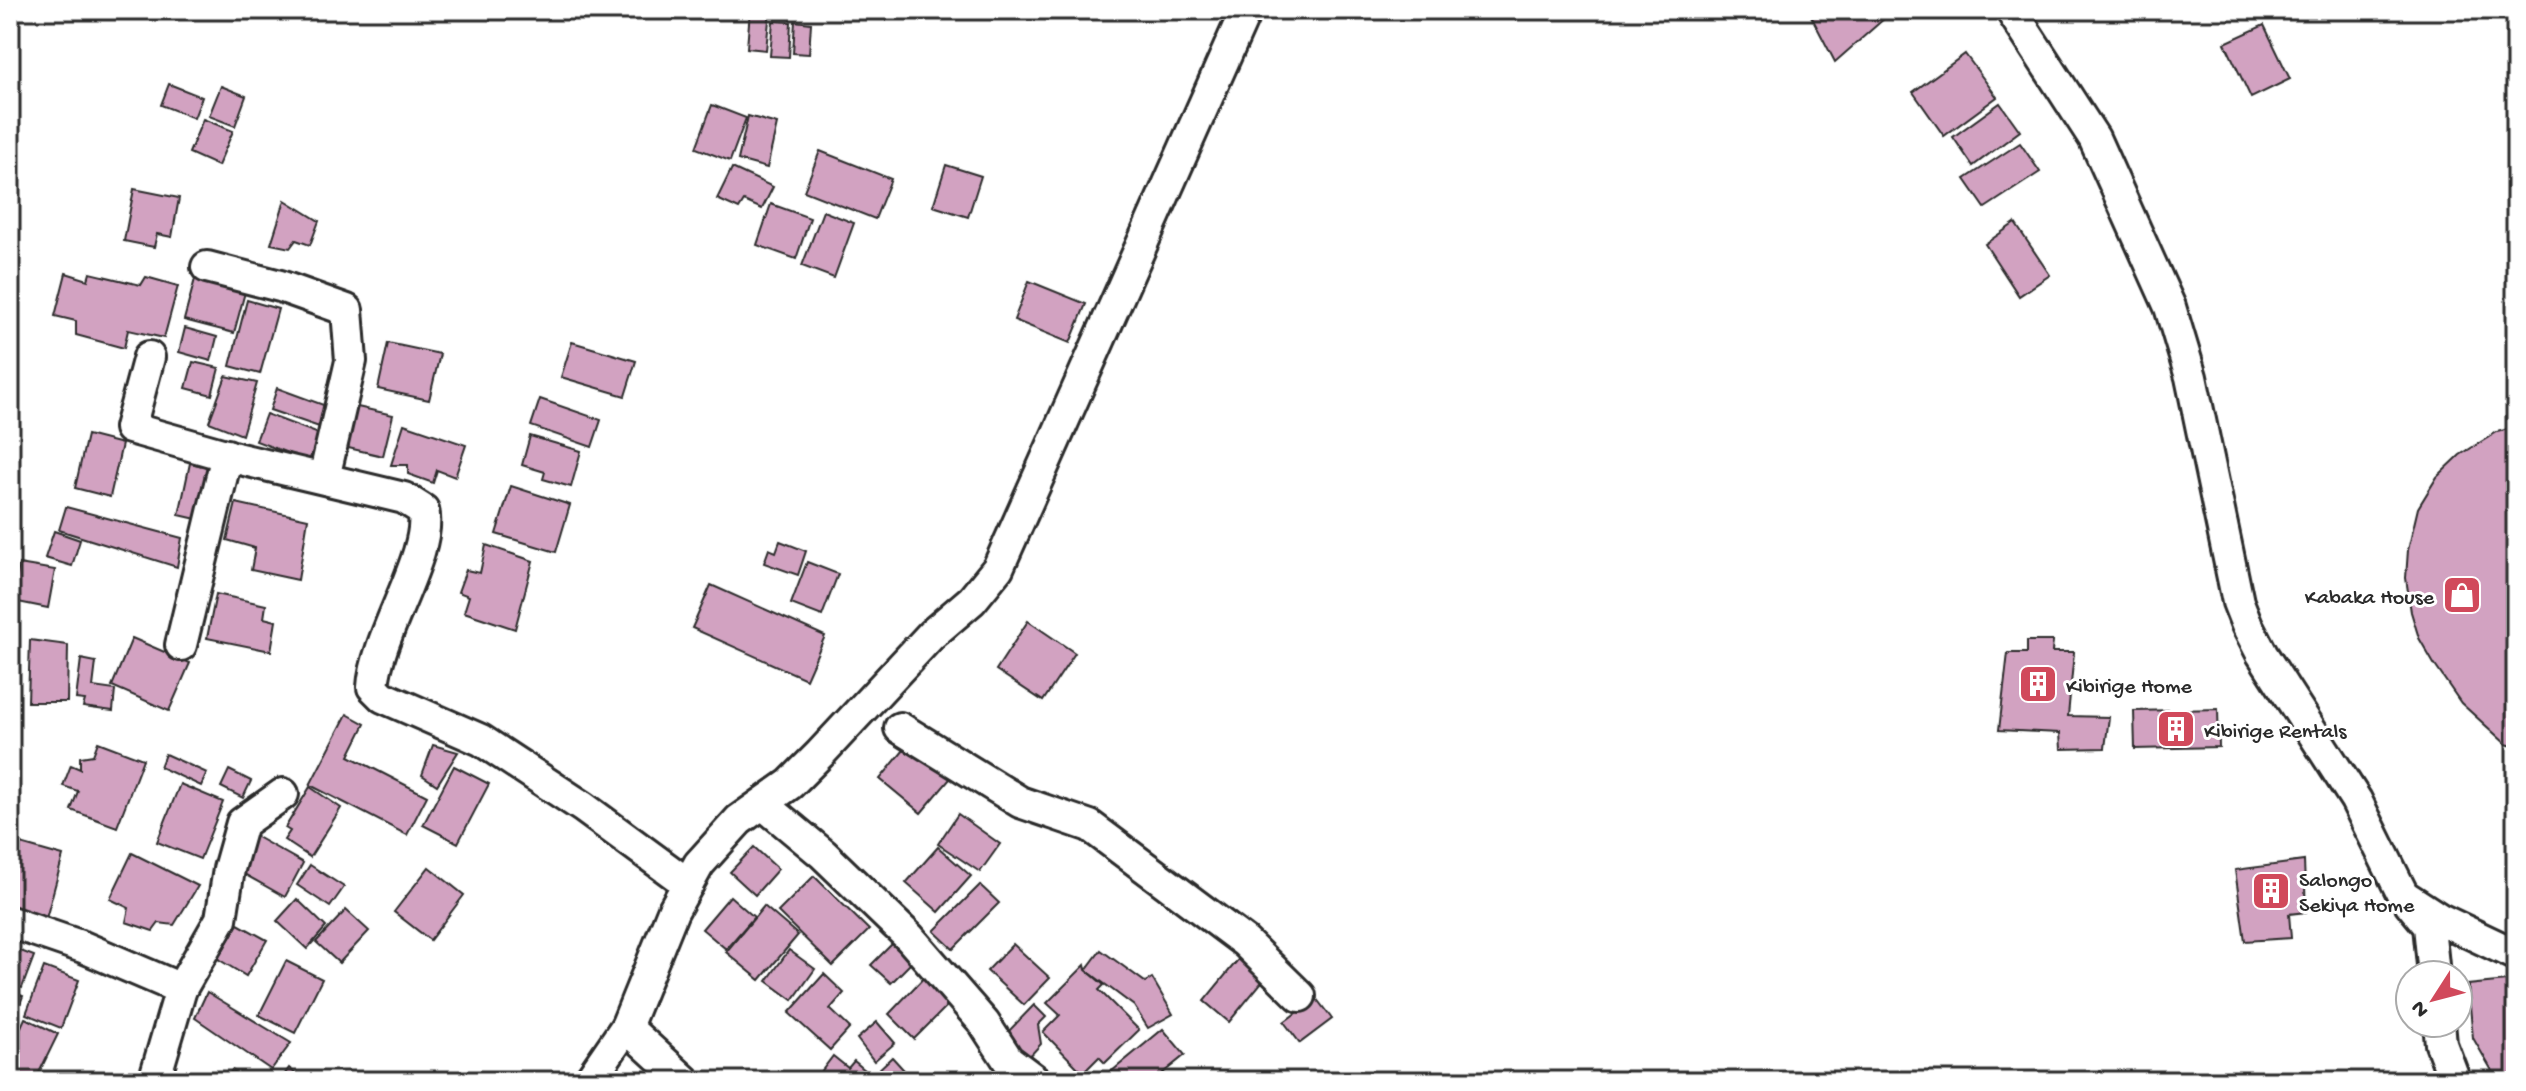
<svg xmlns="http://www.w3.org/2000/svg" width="2526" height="1091" font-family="'Gochi Hand',sans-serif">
  <rect width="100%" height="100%" fill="#fff"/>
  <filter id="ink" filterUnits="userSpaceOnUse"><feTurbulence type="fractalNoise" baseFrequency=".0125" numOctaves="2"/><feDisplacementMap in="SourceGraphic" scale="16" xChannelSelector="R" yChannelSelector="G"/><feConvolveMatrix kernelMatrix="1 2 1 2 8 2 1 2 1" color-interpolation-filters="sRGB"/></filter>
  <g filter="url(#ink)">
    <!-- building -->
    <g fill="#d2a2c1" stroke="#2b2b2b" stroke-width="2">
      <polygon points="750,10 770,10 766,50 747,48"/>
      <polygon points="1808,10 1894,10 1835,62"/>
      <polygon points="773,21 791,22 789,57 770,56"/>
      <polygon points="795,21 811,23 809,54 793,53"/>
      <polygon points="2264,25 2290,79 2251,98 2225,43"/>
      <polygon points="1965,54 1997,97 1944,136 1913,92"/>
      <polygon points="169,84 202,97 194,118 161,105"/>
      <polygon points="221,86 246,96 235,126 209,116"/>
      <polygon points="2000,103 2020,131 1973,166 1953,137"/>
      <polygon points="712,105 746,118 730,161 696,148"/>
      <polygon points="748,116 777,124 767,168 738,160"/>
      <polygon points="203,119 233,131 218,166 189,153"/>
      <polygon points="2020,143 2040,172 1985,208 1965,179"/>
      <polygon points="820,151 891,179 875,219 804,191"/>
      <polygon points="946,165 981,176 968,217 933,206"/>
      <polygon points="732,168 773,187 762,209 744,201 739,209 717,199"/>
      <polygon points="134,189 179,198 172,237 157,234 154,247 124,241"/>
      <polygon points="285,200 319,221 310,245 296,240 290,248 271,244"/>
      <polygon points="771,204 810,218 796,259 757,245"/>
      <polygon points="823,211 854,223 834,278 802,266"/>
      <polygon points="2015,223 2050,275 2019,296 1985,244"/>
      <polygon points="66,273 88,280 90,273 141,285 146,277 178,286 164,338 128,330 124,348 76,335 76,321 55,316"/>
      <polygon points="195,279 245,292 234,333 184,320"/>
      <polygon points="1029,281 1086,304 1070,343 1014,320"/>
      <polygon points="247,300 278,309 260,374 230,366"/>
      <polygon points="185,328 217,337 211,361 179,352"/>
      <polygon points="572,342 636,361 625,396 561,377"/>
      <polygon points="388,343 440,354 429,400 378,389"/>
      <polygon points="193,362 219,368 212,395 186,388"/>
      <polygon points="226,376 257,383 242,435 209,422"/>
      <polygon points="277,388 329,407 322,428 270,410"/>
      <polygon points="540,399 601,420 592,447 531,426"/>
      <polygon points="353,406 393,415 383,456 344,447"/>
      <polygon points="266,414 319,434 309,461 256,441"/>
      <polygon points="404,424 466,445 455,477 437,470 433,483 408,474 408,465 391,465"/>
      <polygon points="2516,427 2516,747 2506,744 2461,703 2434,664 2419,638 2411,612 2406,578 2408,550 2418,508 2437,477 2460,455 2497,432"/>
      <polygon points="87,435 122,444 110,497 75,488"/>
      <polygon points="530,436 581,451 571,487 543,479 545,472 522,465"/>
      <polygon points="190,463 212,468 201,520 179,515"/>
      <polygon points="511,486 570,505 556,552 496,534"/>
      <polygon points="236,503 308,519 298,580 251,570 255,548 227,540"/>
      <polygon points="66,507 182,538 177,567 59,530"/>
      <polygon points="54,531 80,540 72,566 45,558"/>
      <polygon points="780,541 806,551 798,575 764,563 769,549 776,552"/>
      <polygon points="486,545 533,561 515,629 464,612 469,596 458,592 466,570 480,573"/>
      <polygon points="807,562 838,574 822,616 791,604"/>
      <polygon points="19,564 55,570 48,608 13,601"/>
      <polygon points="711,585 825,636 806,679 692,628"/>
      <polygon points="216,594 266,605 264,618 276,621 271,651 207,638"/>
      <polygon points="1028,621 1075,653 1043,701 996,670"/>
      <polygon points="132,638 190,663 169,711 112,686"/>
      <polygon points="30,640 68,645 67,702 28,702"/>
      <polygon points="2027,641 2053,641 2052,652 2074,652 2068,716 2109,717 2105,748 2061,749 2060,733 1999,730 2008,653 2027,653"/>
      <polygon points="81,659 96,662 93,687 115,690 113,711 83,707 85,700 76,699"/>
      <polygon points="2218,709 2219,747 2135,749 2134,711"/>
      <polygon points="347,714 365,724 349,756 427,796 407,835 310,785"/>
      <polygon points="913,739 956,772 921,813 880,779"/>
      <polygon points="98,742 143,759 117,827 71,810 78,791 63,786 71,765 80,769 80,757 93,755"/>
      <polygon points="433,745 458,752 437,785 422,775"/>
      <polygon points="165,754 207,773 201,786 160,767"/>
      <polygon points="454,766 489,784 458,843 423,825"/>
      <polygon points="229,770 251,781 243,798 221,787"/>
      <polygon points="180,784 223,802 200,859 157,842"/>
      <polygon points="310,787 341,808 310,857 284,840 290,831 285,828"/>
      <polygon points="958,814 1000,844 980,872 938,844"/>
      <polygon points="255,836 303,863 285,897 237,870"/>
      <polygon points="10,841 63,856 44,926 10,916"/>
      <polygon points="754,847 778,869 755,895 730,872"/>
      <polygon points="938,847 971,876 939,912 906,883"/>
      <polygon points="132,853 198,886 174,925 159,923 153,931 126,922 129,908 110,899"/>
      <polygon points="2304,861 2306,912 2289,914 2291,938 2245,941 2235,870"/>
      <polygon points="310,865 344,887 330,907 297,885"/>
      <polygon points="429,867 464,895 430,940 394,912"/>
      <polygon points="814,876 869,930 833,966 778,912"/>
      <polygon points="980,885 999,903 953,949 934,931"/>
      <polygon points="730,896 754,917 726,949 702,929"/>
      <polygon points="297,899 326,927 307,949 277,921"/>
      <polygon points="764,906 798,935 760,980 726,952"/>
      <polygon points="346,910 369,931 339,963 316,942"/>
      <polygon points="238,924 267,940 246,976 218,959"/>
      <polygon points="898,938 917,957 891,983 871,965"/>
      <polygon points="1013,944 1050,978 1024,1005 987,971"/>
      <polygon points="10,947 34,956 22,988 10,983"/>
      <polygon points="789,950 815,969 793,1000 767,981"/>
      <polygon points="1101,950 1145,982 1152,978 1173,1014 1148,1028 1134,1006 1086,970"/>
      <polygon points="1241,956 1266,977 1229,1022 1204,1001"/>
      <polygon points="286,961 322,979 295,1033 259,1015"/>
      <polygon points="1085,965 1086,970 1104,985 1099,990 1139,1030 1105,1063 1099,1057 1083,1073 1043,1032 1060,1015 1047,1003"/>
      <polygon points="44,967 79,980 61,1028 26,1014"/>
      <polygon points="931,970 958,995 914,1039 889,1014"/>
      <polygon points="824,974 844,993 830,1009 850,1028 830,1050 789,1013"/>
      <polygon points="2516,980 2516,1080 2498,1081 2473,1038 2468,985"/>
      <polygon points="10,991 23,996 10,1030"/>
      <polygon points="207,992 291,1043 271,1070 195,1018"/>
      <polygon points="1316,998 1332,1019 1300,1043 1284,1022"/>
      <polygon points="1034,1005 1046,1017 1038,1025 1041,1044 1028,1058 1005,1035"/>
      <polygon points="25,1018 58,1034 35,1081 12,1081 10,1051"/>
      <polygon points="877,1022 895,1043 874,1061 857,1039"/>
      <polygon points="1163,1029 1185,1055 1153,1081 1100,1081"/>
      <polygon points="833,1056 848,1068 854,1061 878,1081 814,1081"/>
      <polygon points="892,1057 914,1081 882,1081 875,1073"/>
      <polygon points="289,1068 304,1081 280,1081"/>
      <polygon points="232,1070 248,1081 224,1081"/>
    </g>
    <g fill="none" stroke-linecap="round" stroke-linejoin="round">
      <!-- minor casing -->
      <g stroke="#2b2b2b" stroke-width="36">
        <g id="minor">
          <polyline points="2011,10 2094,138 2170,307 2191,377 2238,602 2247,625 2262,654 2356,800 2403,895 2440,919 2516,955"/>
          <polyline points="207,267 280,286 347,310 351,361 324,478"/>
          <path d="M149 357 130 428 236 458 404 498 423 510C434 551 376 635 373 687L383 697 481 740 583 807 688 884"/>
          <polyline points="181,645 227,455"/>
          <polyline points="900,728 1020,802 1090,826 1245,942 1300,996"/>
          <polyline points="763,804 823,854 910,938 984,1023 1008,1060 1036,1081"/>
          <polyline points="2410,903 2429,926 2434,975"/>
          <polyline points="10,922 83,947 181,989"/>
          <polyline points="2439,1023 2441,1044 2455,1081"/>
          <polyline points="626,1027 685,1081"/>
          <polyline points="154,1081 181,989 221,919 229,869 242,823 283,794"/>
          <polyline points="589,1081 626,1027 673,911 699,864 739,820 790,784 820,754 931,635 972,600 998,568 1246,10"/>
        </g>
      </g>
      <!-- minor -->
      <use href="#minor" stroke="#fff" stroke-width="30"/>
    </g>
  </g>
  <!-- icons -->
  <defs>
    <g id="shop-square" transform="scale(2)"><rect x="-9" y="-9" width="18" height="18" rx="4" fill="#d1495b" stroke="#fff"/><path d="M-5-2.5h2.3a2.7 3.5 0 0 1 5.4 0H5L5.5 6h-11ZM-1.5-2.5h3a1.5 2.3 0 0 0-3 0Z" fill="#fff"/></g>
    <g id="building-square" transform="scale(2)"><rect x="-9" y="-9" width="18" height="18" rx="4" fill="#d1495b" stroke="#fff"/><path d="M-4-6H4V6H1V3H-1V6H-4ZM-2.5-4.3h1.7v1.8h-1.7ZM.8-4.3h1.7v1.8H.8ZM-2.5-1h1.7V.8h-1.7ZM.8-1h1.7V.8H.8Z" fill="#fff"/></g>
  </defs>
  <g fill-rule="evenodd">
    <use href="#shop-square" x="2462" y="595"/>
    <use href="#building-square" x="2038" y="684"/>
    <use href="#building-square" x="2176" y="729"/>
    <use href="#building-square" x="2271" y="891"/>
  </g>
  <g text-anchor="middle" stroke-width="6" stroke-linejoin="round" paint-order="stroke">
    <!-- poi labels -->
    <g font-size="22" fill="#2b2b2b" stroke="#fff" text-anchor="start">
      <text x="2434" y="603" text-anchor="end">Kabaka House</text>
      <text x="2066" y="692">Kibirige Home</text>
      <text x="2204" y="737">Kibirige Rentals</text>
      <text x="2299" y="886">Salongo<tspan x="2299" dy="25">Sekiya Home</tspan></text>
    </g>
  </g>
  <!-- margin -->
  <rect width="2526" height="1091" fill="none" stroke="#fff" stroke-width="40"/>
  <rect x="20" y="20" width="2486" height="1051" fill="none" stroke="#2b2b2b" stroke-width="3" filter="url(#ink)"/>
  <!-- north arrow -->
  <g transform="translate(2434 999) rotate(234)"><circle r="38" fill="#ffffff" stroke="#aaaaaa" stroke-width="2"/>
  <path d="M0-6L14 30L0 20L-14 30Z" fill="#d1495b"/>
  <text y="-12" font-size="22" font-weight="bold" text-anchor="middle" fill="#2b2b2b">N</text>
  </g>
</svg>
